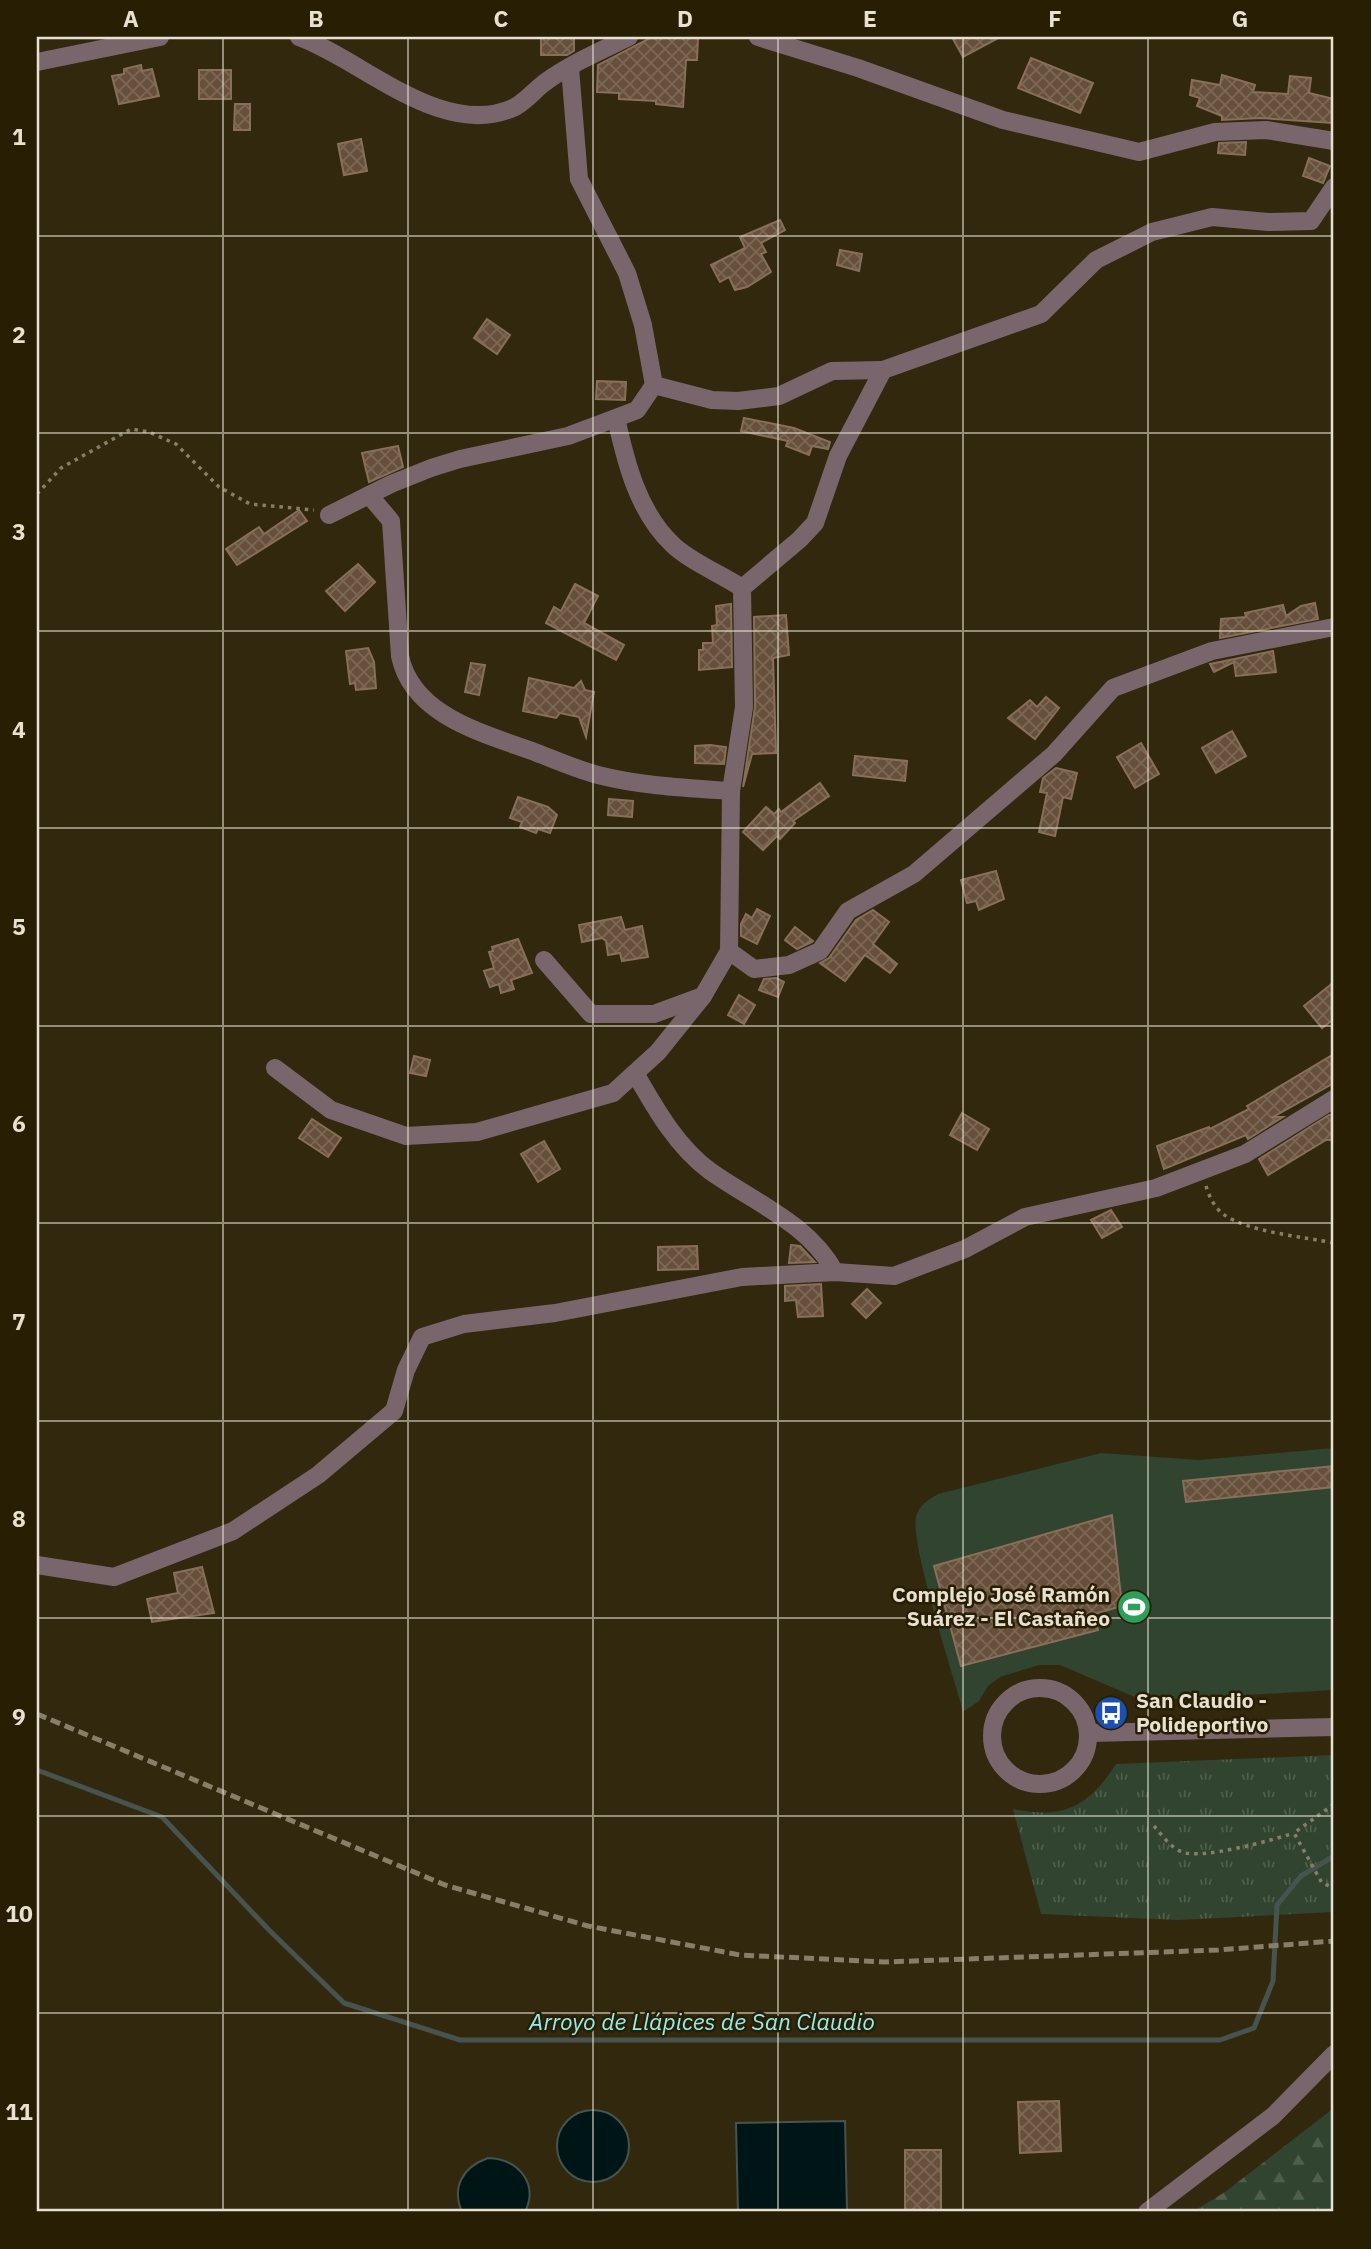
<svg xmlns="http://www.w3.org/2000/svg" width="1371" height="2249" font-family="'IBM Plex Sans',sans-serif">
  <defs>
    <pattern id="grass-tufts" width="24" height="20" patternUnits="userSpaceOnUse" patternTransform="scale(1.75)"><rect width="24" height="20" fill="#30442f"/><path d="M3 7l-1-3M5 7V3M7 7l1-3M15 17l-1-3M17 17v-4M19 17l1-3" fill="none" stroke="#4e5f4c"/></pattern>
    <pattern id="forest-firs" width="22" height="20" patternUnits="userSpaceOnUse" patternTransform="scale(1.75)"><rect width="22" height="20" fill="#30442f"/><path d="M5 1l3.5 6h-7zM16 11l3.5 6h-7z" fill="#4e5f4c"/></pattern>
    <pattern id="building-cross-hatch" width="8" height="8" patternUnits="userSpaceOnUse" patternTransform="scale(1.75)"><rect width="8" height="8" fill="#664f3b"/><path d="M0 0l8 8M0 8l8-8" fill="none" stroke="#7c6856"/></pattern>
  </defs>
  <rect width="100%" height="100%" fill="#32280d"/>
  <!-- grass -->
  <path fill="url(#grass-tufts)" d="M1334 1755V1912L1178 1920 1041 1914 1013 1809C1064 1820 1089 1806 1116 1764Z"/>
  <!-- forest -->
  <polygon fill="url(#forest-firs)" points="1334,2108 1334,2212 1192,2212 1225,2192"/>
  <!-- pitch -->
  <path fill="#30442f" d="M1334 1448V1690L1144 1701 1060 1665H1039L1000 1677 988 1686 979 1701 963 1712C954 1676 910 1545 916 1517 919 1505 928 1500 938 1494L1101 1453 1199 1460Z"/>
  <!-- water -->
  <g fill="#001616" stroke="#46534e" stroke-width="2">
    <circle cx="593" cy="2146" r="36"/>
    <polygon points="845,2121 847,2212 738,2212 736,2123"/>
    <path d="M488 2158C518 2159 539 2183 525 2212H462C451 2187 463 2167 488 2158Z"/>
  </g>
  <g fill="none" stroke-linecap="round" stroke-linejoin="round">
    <!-- stream -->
    <polyline stroke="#46534e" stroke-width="5" points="37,1770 162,1817 269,1930 344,2003 460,2040 1220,2040 1254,2028 1273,1981 1277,1905 1301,1876 1334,1856"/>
  </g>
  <!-- building -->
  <g fill="url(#building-cross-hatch)" stroke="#886f5a" stroke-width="2">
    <polygon points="574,37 574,51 567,55 541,55 541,38"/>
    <polygon points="652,37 698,38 697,60 686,60 683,107 656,104 656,101 619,99 619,93 597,92 598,65"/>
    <polygon points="952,37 1000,37 963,57"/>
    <polygon points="1031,58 1093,83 1080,113 1018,88"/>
    <polygon points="141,65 142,71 152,69 159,96 119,104 112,76 124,74 124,69"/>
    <rect x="199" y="70" width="32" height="29"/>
    <polygon points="1222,75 1255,85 1253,92 1288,94 1290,76 1311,78 1309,93 1334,99 1332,123 1261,118 1222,120 1222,116 1197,106 1200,98 1190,95 1192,80 1220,85"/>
    <polygon points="235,104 250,104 250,130 234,130"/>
    <polygon points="361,139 367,171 344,175 338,144"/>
    <polygon points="1246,142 1245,155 1218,153 1219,143"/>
    <polygon points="1309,158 1330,166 1323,183 1303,176"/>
    <polygon points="780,220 785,230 761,243 766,252 761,254 771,272 747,287 735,290 729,277 720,282 711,265 745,248 740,237"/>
    <polygon points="840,250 862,254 859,271 837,265"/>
    <polygon points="487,319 510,335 497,354 474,338"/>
    <polygon points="597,381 626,382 625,400 596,399"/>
    <polygon points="744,418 794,428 830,442 828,449 812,446 809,455 786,446 788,441 741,431"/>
    <polygon points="398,446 403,467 369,482 362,453"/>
    <polygon points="299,510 307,521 237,565 226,549 259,527 264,534"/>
    <polygon points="358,564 375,582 345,611 326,591"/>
    <polygon points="575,584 598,596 584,623 624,645 616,660 546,623 554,607 561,611"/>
    <polygon points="1315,603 1318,619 1220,638 1221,619 1246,617 1245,613 1283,605 1286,616 1301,606"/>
    <polygon points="731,604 732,667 699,670 699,650 703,650 703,643 713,643 712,626 717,625 716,606"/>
    <polygon points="786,615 789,655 773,658 776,753 752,754 743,787 755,707 754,617"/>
    <polygon points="368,648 374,662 376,688 356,690 355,683 350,684 346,651"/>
    <polygon points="1273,651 1276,672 1236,676 1234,662 1214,672 1210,664"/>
    <polygon points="471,663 485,665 479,695 465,692"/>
    <polygon points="529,678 574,688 581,681 585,690 594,692 586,737 579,717 560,713 556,718 523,711"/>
    <polygon points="1046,697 1059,708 1035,739 1008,718 1030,700 1037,707"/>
    <polygon points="1232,731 1246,756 1216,773 1202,748"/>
    <polygon points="1141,743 1159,774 1135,788 1117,757"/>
    <polygon points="710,745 726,747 724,764 695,763 695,746"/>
    <polygon points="855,756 907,761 905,781 853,775"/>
    <polygon points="1056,768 1077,773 1071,799 1063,797 1055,836 1039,832 1047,793 1040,792 1043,778"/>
    <polygon points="820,783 829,796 793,821 795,823 780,839 777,836 763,850 743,832 766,807 774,814 779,809 781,812"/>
    <polygon points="518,797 548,807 557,815 550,833 538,829 536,833 520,827 522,822 510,818"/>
    <polygon points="609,799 633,801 632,817 608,815"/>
    <polygon points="996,871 1004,899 979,910 976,901 967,903 961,880"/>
    <polygon points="757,909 770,916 757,944 741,936 741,924 746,914 752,918"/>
    <polygon points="873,910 889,922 873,944 897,964 890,973 865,955 845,981 820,963 829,958 856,920"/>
    <polygon points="621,917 625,930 642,926 648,957 622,961 620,953 608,955 606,941 602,938 582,942 579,925"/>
    <polygon points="795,927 813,941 812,942 797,949 785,940"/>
    <polygon points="518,939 532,973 511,980 514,989 501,993 499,984 490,987 484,971 494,968 489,952 493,951 492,947"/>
    <polygon points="776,978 784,982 778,997 759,990 764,979"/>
    <polygon points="1334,982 1334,1019 1322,1028 1304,1006"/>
    <polygon points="739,995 755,1005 744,1024 728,1015"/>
    <polygon points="1334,1054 1334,1083 1273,1117 1283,1117 1248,1139 1246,1135 1164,1169 1157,1146 1209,1127 1210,1129 1249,1109 1247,1106"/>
    <polygon points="414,1056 430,1060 426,1076 410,1073"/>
    <polygon points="962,1113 989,1129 977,1150 950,1135"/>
    <polygon points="1329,1115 1334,1115 1334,1140 1326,1140 1268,1175 1259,1159"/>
    <polygon points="312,1119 341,1138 328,1157 299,1138"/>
    <polygon points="544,1141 560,1169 538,1182 521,1154"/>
    <polygon points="1111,1210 1122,1227 1102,1238 1091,1220"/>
    <polygon points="791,1245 800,1246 815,1262 789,1263"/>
    <polygon points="697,1246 698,1269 658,1270 658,1247"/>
    <polygon points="821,1284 823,1316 798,1317 796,1300 785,1301 785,1286"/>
    <polygon points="867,1289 881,1303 866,1318 852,1304"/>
    <polygon points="1334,1466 1334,1487 1186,1502 1183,1481"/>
    <polygon points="1112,1515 1122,1606 1094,1614 1098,1630 961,1666 934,1566"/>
    <polygon points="202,1567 214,1613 152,1622 147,1599 178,1593 174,1573"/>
    <polygon points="1059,2101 1061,2151 1020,2153 1018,2102"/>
    <rect x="905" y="2150" width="36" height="62"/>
  </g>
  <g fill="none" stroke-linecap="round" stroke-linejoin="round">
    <!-- path -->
    <g stroke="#877e69" stroke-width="3.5" stroke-dasharray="3.5 5" stroke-linecap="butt">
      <polyline points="37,494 61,468 131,429 149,432 176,444 219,487 250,504 314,510"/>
      <path d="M1206 1186C1209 1196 1214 1207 1223 1214 1247 1232 1305 1237 1334 1243"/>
      <polyline points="1334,1804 1294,1833 1322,1883 1334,1888"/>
      <path d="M1154 1826C1162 1835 1170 1847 1182 1852 1201 1860 1273 1840 1294 1833"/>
    </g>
    <!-- minor -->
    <g stroke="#79666c" stroke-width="18">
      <path d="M299 37C363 60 443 141 515 107 526 101 535 90 544 83 570 64 600 51 629 37"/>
      <polyline points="758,37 858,68 1003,120 1139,152 1215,132 1266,130 1334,141"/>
      <polyline points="37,62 160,37"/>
      <polyline points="570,68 579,179 627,273 643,325 654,385"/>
      <polyline points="1334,187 1311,221 1268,222 1212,217 1152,232 1096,260 1041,314 883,370 838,456 815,523 800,539 742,588 744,707 731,791 729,951 754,969 789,965 820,951 848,911 914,874 1054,754 1113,688 1212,651 1334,627"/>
      <path d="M616 418C626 463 638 512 673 545 691 562 721 574 742 588"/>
      <path d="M369 495 391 521 400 656C412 715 482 733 532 751 553 759 575 769 598 775 641 786 686 788 731 791"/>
      <polyline points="329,515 391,484 431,468 460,459 568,436 616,418 637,410 654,385 712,400 738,401 779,396 832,371 883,370"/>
      <polyline points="544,960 591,1014 654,1014 703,996 729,951"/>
      <polyline points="275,1068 331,1110 406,1136 477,1132 613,1093 658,1052 703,996"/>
      <path d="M635 1073C655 1108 677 1147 710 1171 755 1203 808 1223 835 1272"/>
      <polyline points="37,1565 114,1577 233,1531 318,1475 394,1411 406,1370 422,1337 464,1324 555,1313 742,1277 835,1272 894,1276 965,1249 1025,1217 1156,1188 1245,1154 1334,1099"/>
      <circle cx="1040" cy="1736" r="48"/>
      <polyline points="1090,1733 1334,1727"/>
      <polyline points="1147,2212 1273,2116 1334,2054"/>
    </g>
    <!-- rail -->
    <polyline stroke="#887f6a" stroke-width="5" stroke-dasharray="10 5" stroke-linecap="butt" points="37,1714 445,1885 588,1926 740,1955 885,1962 1218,1950 1334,1941"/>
  </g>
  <!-- grid -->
  <path fill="none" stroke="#e8e1d2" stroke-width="2" stroke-opacity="0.55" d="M223 37V2212M408 37V2212M593 37V2212M778 37V2212M963 37V2212M1148 37V2212M37 236H1334M37 433H1334M37 631H1334M37 828H1334M37 1026H1334M37 1223H1334M37 1421H1334M37 1618H1334M37 1816H1334M37 2013H1334"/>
  <!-- icons -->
  <defs>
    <g id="stadium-disc" transform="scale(1.75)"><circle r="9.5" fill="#2e9e5b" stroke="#281e04"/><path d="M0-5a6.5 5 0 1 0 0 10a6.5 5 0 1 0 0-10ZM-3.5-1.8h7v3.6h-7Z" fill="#fff"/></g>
    <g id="bus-disc" transform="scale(1.75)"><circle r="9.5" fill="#1a4fb4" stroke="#281e04"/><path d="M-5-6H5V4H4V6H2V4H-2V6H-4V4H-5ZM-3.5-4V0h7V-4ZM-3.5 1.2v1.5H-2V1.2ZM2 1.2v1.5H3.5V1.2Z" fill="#fff"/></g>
  </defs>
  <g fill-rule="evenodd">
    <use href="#stadium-disc" x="1134" y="1607"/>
    <use href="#bus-disc" x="1111" y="1713"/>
  </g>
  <g text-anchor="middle" stroke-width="5" stroke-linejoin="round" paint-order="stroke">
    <!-- poi labels -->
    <g font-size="21" font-weight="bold" fill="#e8e1d2" stroke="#281e04" text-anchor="end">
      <text x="1110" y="1602">Complejo José Ramón<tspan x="1110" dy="24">Suárez - El Castañeo</tspan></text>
      <text x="1136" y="1708" text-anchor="start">San Claudio -<tspan x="1136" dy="24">Polideportivo</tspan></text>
    </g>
    <!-- water labels -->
    <g font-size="23" font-style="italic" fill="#94eded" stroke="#281e04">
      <text x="702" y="2030">Arroyo de Llápices de San Claudio</text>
    </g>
  </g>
  <!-- border -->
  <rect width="1371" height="2249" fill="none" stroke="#281e04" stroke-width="77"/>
  <rect x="38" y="38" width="1294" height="2172" fill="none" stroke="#e8e1d2" stroke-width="2.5"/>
  <g font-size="23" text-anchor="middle" font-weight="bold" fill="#e8e1d2">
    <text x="131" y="27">A</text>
    <text x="316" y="27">B</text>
    <text x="501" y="27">C</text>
    <text x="685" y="27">D</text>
    <text x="870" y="27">E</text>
    <text x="1055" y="27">F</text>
    <text x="1240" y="27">G</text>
    <text x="19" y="145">1</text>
    <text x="19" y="343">2</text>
    <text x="19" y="540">3</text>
    <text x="19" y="738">4</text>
    <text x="19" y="935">5</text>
    <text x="19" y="1132">6</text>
    <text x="19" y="1330">7</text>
    <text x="19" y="1527">8</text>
    <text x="19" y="1725">9</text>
    <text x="19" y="1922">10</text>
    <text x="19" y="2120">11</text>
  </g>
</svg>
